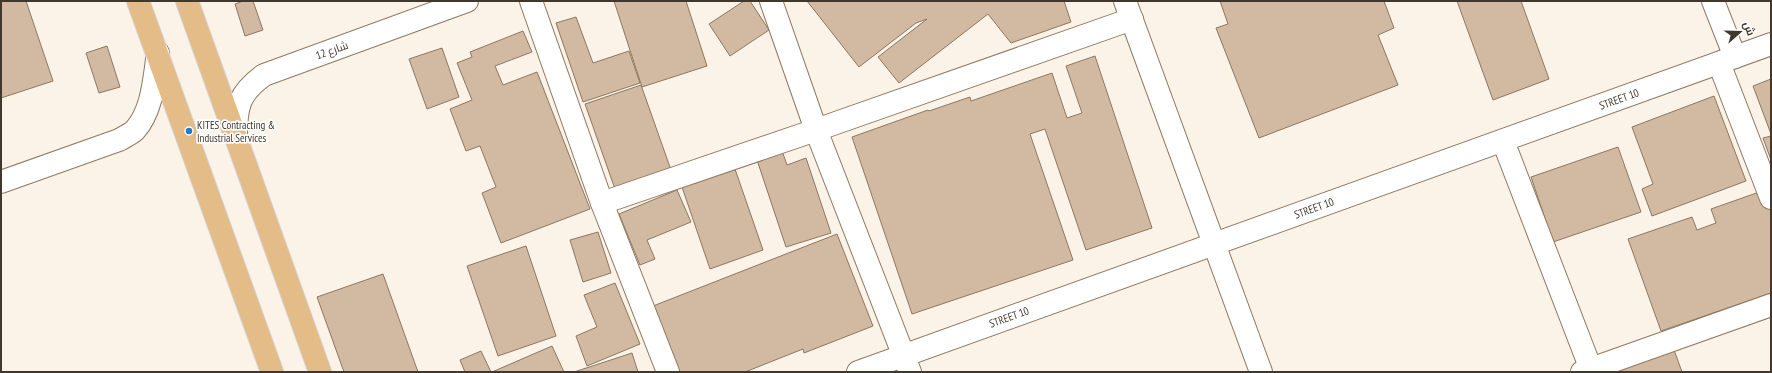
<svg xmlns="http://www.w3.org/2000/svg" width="1772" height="373" font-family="'PT Sans Narrow',Cairo,sans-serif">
  <rect width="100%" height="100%" fill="#fcf3e8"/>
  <!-- building -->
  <g fill="#d1baa1" stroke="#8d7760">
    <polygon points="1,1 26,1 53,81 1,98"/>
    <polygon points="243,1 253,1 263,30 245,36 235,4"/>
    <polygon points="614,1 686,1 707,66 642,87"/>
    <polygon points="744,1 750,1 769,30 730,56 709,24"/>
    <polygon points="807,1 1064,1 1071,22 1011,43 988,14 899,83 878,57 927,19 916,23 859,67"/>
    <polygon points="1220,1 1384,1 1394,28 1378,35 1398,85 1259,138 1216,28 1228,24"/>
    <polygon points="1457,1 1521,1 1549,79 1493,100"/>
    <polygon points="576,17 593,63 629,51 640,83 583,102 556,23"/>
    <polygon points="523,31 532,52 495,66 503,85 537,72 590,209 501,243 482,193 496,187 480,146 466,151 450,109 472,100 457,63 472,57 470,52"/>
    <polygon points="107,46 120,87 99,93 86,53"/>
    <polygon points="442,48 459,97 427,109 409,59"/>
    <polygon points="1095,56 1152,228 1086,250 1045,129 1030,134 1073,260 912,314 852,137 928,110 929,111 970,97 971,101 1052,73 1067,118 1082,113 1066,66"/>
    <polygon points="1771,79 1771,134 1753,86"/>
    <polygon points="641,85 671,170 615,189 585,104"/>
    <polygon points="1714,96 1746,181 1652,216 1642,189 1653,184 1632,127"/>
    <polygon points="1771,136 1771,160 1763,138"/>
    <polygon points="1618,147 1641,212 1553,242 1531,177"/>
    <polygon points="781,148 787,165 806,158 831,233 786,247 756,157"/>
    <polygon points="735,169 763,250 710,269 682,187"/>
    <polygon points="677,190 691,222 647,240 655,259 640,265 619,214"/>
    <polygon points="1765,190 1771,209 1771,293 1661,331 1628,239 1692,217 1697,230 1716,223 1711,209"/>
    <polygon points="598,232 611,273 583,282 570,240"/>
    <polygon points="837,234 873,326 804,353 803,349 745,372 678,372 653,306"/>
    <polygon points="526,246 556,336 498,356 467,266"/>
    <polygon points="383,274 418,372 344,372 317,297"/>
    <polygon points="615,283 640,344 587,366 576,336 597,327 584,295"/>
    <polygon points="552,346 564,372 492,372"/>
    <polygon points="1673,347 1682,372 1606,372"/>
    <polygon points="481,351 491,372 465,372 460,360"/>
    <polygon points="632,353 638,372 574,372"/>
  </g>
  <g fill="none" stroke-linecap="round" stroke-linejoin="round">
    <!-- minor casing -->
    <g stroke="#8f7961" stroke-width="24">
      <g id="minor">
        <polyline points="531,1 602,203 668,372"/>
        <polyline points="771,1 816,130 910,372"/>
        <polyline points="1125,1 1261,372"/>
        <polyline points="1713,1 1735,57"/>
        <polyline points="1719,63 1771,198"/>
        <polyline points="1503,141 1592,372"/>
        <path d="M1 182 119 140C124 137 131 134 135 130 153 110 154 78 158 53"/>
        <polyline points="602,203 816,130 1132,19"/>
        <polyline points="858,372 1771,44"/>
        <polyline points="1582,372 1771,305"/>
      </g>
    </g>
    <!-- tertiary casing -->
    <g stroke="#8f7961" stroke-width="24">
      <path id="tertiary" d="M236 136C236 106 239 93 264 75L467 1"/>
    </g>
    <!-- primary casing -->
    <g stroke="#d5d3d1" stroke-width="24">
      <g id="primary">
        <polyline points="138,1 272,372"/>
        <polyline points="187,1 320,372"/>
      </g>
    </g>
    <!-- minor -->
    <use href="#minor" stroke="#fff" stroke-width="22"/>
    <!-- tertiary -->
    <use href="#tertiary" stroke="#fff" stroke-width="22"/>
    <!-- primary -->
    <use href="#primary" stroke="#e4bc88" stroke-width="22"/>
  </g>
  <!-- markers -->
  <circle fill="#247cca" stroke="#fff" stroke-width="1.5" cx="189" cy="131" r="4"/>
  <g text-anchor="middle" stroke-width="3.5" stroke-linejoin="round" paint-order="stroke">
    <!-- street labels -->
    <g font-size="11" fill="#41372d" stroke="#fff">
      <text transform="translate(332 50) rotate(-20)" y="4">شارع 12</text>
      <text transform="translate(1619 99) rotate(-20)" y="4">STREET 10</text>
      <text transform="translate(1314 208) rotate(-20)" y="4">STREET 10</text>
      <text transform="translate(1009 317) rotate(-20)" y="4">STREET 10</text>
    </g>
    <!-- poi labels -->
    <g font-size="11" fill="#41372d" stroke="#fff" text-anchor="start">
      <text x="197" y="129">KITES Contracting &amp;<tspan x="197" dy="13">Industrial Services</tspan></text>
    </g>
  </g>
  <!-- border -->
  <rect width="1772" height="373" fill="none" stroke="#41372d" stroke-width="4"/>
  <!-- north arrow -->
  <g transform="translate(1740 32) rotate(70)" stroke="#ffffff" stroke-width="3" paint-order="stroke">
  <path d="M0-3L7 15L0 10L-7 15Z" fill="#41372d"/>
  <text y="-6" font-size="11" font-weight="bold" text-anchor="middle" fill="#41372d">ش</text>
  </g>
</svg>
